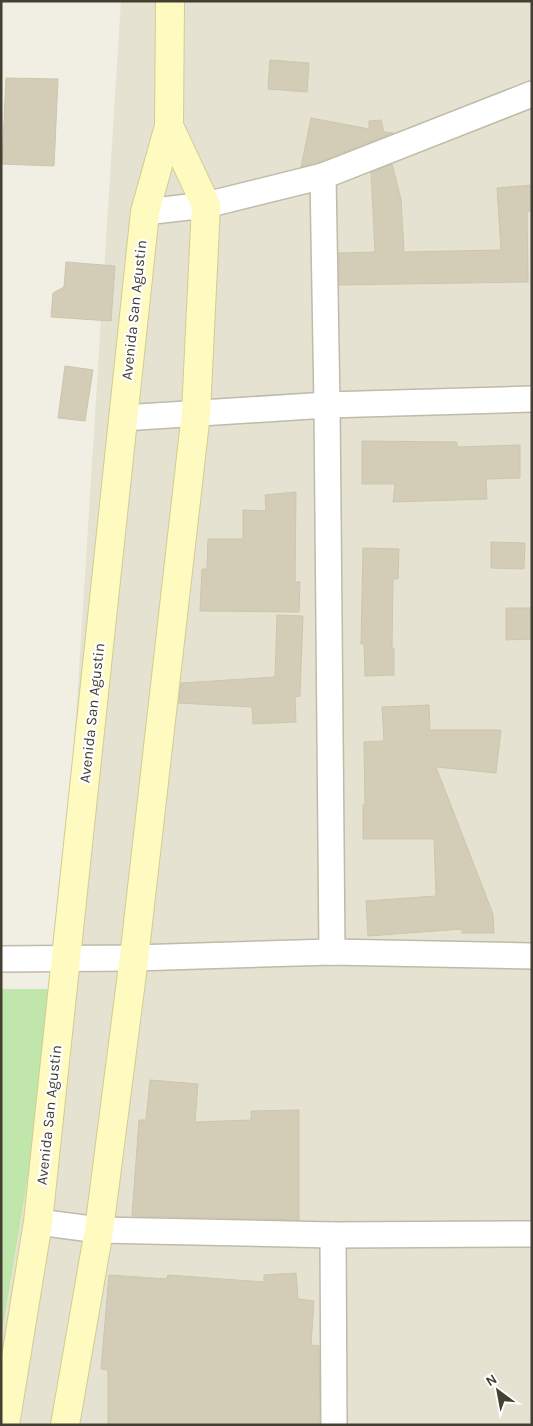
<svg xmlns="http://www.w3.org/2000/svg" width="533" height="1426" font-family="Karla,sans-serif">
  <rect width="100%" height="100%" fill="#f1efe3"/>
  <!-- residential -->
  <polygon fill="#e5e2d1" points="121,1 532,1 532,1425 1,1425 1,1339 59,989"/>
  <!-- green -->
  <polygon fill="#c1e6ab" points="1,989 59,989 1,1339"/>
  <!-- building -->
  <g fill="#d3cdb8" stroke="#cdc6ac">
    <polygon points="270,60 309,63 307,92 268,89"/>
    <polygon points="6,78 58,79 54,166 2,164"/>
    <polygon points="311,118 369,129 369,121 381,120 384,132 393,133 319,162 301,167"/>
    <polygon points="392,164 401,199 404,252 501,250 497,188 532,185 532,211 527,212 528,282 339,285 339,253 375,252 371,172"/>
    <polygon points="66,262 115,266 111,321 51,317 53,293 64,287"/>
    <polygon points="65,366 93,370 85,421 58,418"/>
    <polygon points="362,441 457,442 457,447 520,445 520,478 486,479 487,499 393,502 395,484 362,484"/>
    <polygon points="296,492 295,582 300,582 299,612 200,611 202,569 207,569 208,539 243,539 243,510 266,511 265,495"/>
    <polygon points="491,542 525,543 524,569 491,568"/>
    <polygon points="363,548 399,549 398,579 393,579 392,648 394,648 394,675 365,676 364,644 361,644"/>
    <polygon points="506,608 532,608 532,639 506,640"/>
    <polygon points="277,615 303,616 300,696 295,697 296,722 253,724 252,707 179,703 181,683 275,677"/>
    <polygon points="429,705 430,730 501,730 496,773 436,767 493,914 494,933 462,933 462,929 368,936 366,901 436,896 434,839 363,839 363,805 365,805 364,742 384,741 382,707"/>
    <polygon points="150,1080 198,1084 195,1122 251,1120 251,1111 299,1110 299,1220 132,1216 139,1120 146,1120"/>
    <polygon points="296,1273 298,1299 314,1301 311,1345 319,1346 320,1425 108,1425 108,1370 101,1369 109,1275 167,1279 168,1275 264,1282 264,1275"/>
  </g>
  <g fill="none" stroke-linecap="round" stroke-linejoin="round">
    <!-- street casing -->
    <g stroke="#bfbba8" stroke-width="28">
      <g id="street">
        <polyline points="323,176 327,405 332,952"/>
        <polyline points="145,212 206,205 323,176 532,94"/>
        <polyline points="123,418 327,405 532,399"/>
        <polyline points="1,959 134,958 332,952 532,956"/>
        <polyline points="38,1222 99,1230 333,1235 532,1234"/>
        <polyline points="333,1235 334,1425"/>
      </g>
    </g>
    <!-- secondary casing -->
    <g stroke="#d1cc92" stroke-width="30">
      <g id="secondary">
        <polyline points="5,1425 38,1222 145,212 169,126 170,1"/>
        <polyline points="65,1425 99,1230 134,958 196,413 206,205 169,126"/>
      </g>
    </g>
    <!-- street -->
    <use href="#street" stroke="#fff" stroke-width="25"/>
    <!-- secondary -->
    <use href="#secondary" stroke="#fefac0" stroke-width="28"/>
  </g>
  <g text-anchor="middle" stroke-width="4.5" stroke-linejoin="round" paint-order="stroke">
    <!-- street labels -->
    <g font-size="15" fill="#433f33" stroke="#fff">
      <text transform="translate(134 310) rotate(-84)" y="5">Avenida San Agustin</text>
      <text transform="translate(92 713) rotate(-84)" y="5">Avenida San Agustin</text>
      <text transform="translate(49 1115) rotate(-84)" y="5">Avenida San Agustin</text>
    </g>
  </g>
  <!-- border -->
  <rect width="533" height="1426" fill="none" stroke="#433f33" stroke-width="5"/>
  <!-- north arrow -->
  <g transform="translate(498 1391) rotate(328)" stroke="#ffffff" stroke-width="4" paint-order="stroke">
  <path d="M0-4L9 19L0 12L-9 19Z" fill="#433f33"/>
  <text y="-8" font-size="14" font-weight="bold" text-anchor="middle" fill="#433f33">N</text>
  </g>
</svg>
